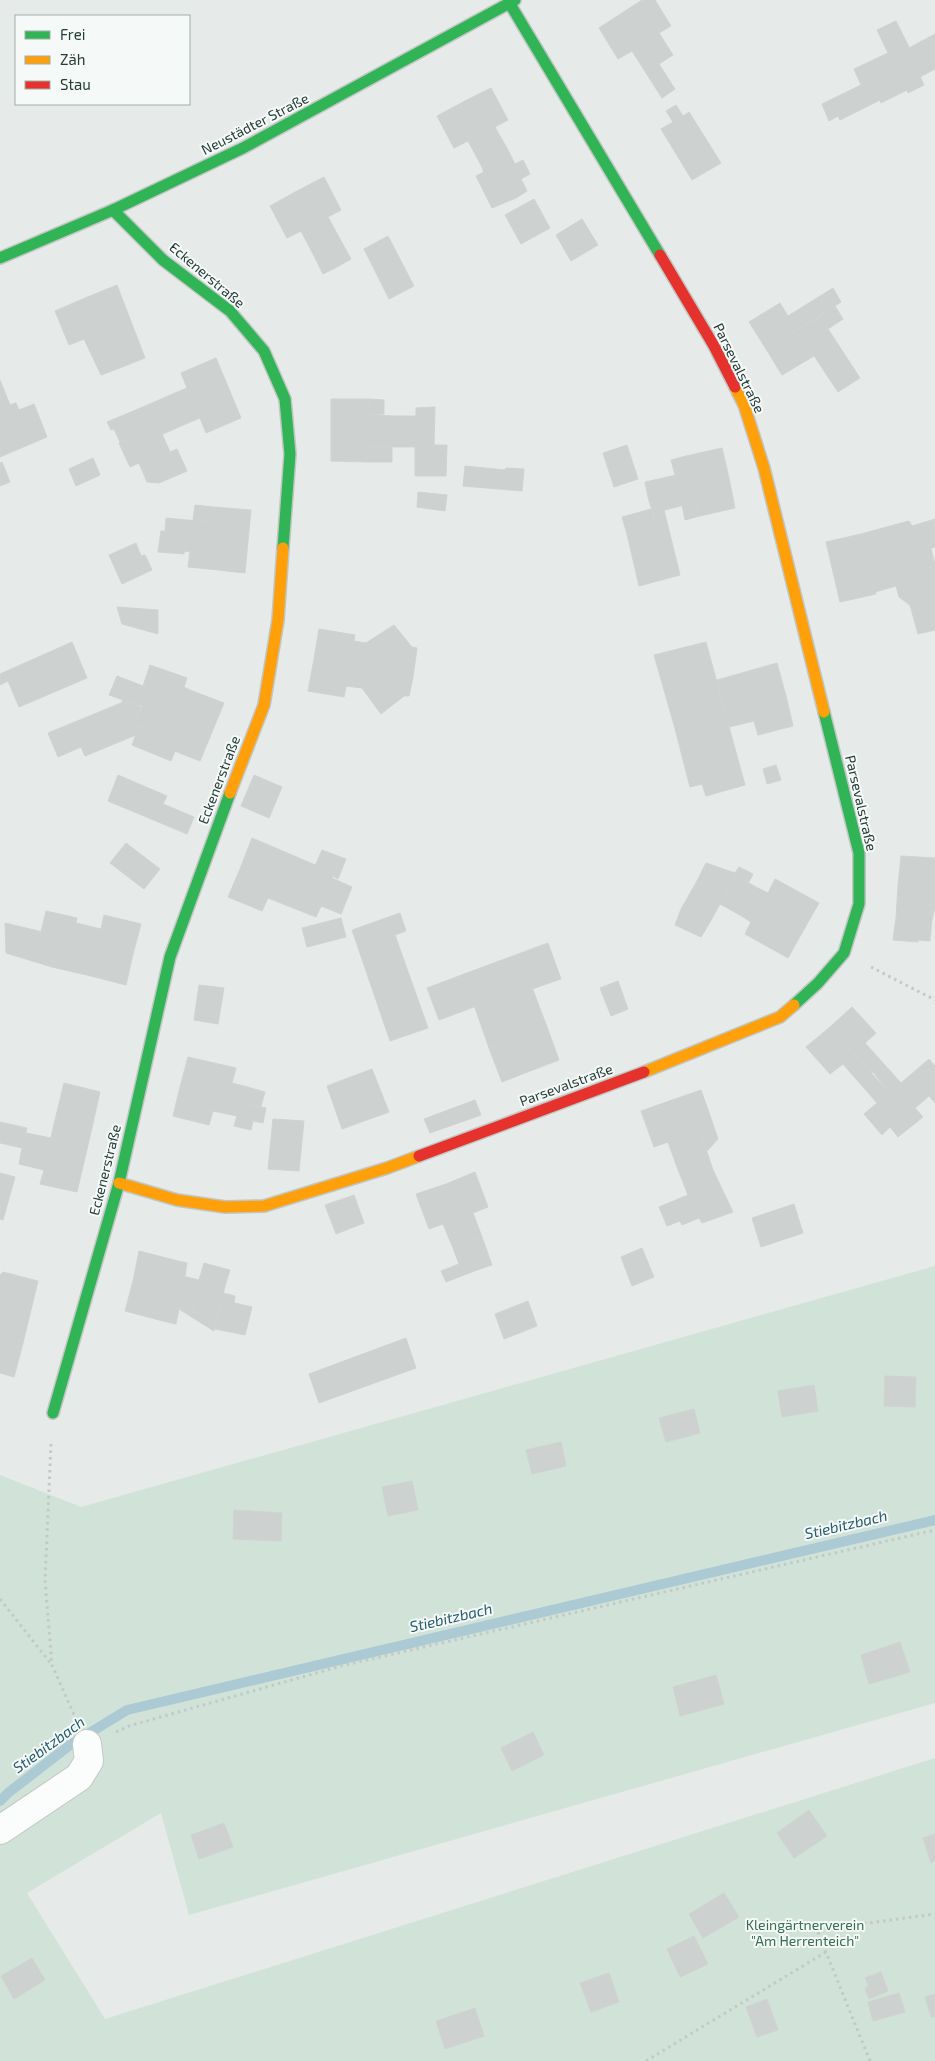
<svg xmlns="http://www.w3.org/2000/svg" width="935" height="2061" font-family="'Exo 2',sans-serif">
  <rect width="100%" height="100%" fill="#e6eae9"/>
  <!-- green -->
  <polygon fill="#d1e2d8" points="935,1266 935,1703 189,1915 161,1813 27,1893 105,2019 935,1758 935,2061 0,2061 0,1475 81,1507"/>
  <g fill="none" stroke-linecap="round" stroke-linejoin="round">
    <!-- stream -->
    <polyline stroke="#abcad4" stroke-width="10" points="0,1801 8,1793 70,1745 127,1710 935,1520"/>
  </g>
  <!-- building -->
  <g fill="#cdd2d0" stroke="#cfd3d2">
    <polygon points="642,0 655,0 671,26 659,33 673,55 659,64 625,11"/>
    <polygon points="625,11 675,89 662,98 632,51 618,59 599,28"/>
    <polygon points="896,21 909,47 907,49 912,60 861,85 854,69 888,53 877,30"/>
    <polygon points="935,34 935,52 913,62 907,49"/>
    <polygon points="935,52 935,69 920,77 913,62"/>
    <polygon points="912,60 924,85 908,93 907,90 881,103 880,100 840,120 838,116 829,121 822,104"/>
    <polygon points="491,88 508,120 495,127 508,150 495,157 465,101"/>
    <polygon points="465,101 495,157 481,165 468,141 454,148 437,116"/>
    <polygon points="676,105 683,116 689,112 721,163 692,180 661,129 673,122 666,111"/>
    <polygon points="508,150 515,164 523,160 530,174 521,179 527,191 516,198 495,157"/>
    <polygon points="495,157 516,198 492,208 476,176 484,172 481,165"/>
    <polygon points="324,177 341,210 328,217 340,239 327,246 297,191"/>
    <polygon points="297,191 327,246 313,254 301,231 287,238 270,206"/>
    <polygon points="534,199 550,228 521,244 505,215"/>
    <polygon points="582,219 598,245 571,261 556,235"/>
    <polygon points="388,236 414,286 389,299 364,249"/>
    <polygon points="340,239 351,259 337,267 327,246"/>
    <polygon points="327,246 337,267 323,274 313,254"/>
    <polygon points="117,285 145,358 117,369 85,298"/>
    <polygon points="833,288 841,302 766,349 749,322 780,303 788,316"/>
    <polygon points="85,298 117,369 101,375 84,339 69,345 55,311"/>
    <polygon points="835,306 843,319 828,329 820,316"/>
    <polygon points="820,316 828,329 805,342 814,356 782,375 766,349"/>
    <polygon points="828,329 860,378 838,392 805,342"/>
    <polygon points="216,358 229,389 182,409 175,393 187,388 181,373"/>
    <polygon points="0,380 10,405 16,403 19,410 34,404 47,437 0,457"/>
    <polygon points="229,389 241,418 206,433 200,418 188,423 182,409"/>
    <polygon points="175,393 182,409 151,423 143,407"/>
    <polygon points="331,399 369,399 368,415 394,416 393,431 331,430"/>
    <polygon points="369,399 384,400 384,414 368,415"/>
    <polygon points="143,407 153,428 120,442 114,429 111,430 107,422"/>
    <polygon points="435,407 434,445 418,445 419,416 416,416 416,408"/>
    <polygon points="182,409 188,423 156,437 151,423"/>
    <polygon points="394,416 419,416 419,432 393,431"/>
    <polygon points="153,428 156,437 162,434 170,452 177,449 187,471 159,483 147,482 139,463 130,467 119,443"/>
    <polygon points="331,430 393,431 394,447 366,447 367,462 331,461"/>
    <polygon points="393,431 419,432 418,447 394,447"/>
    <polygon points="418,445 447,445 446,476 415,476 415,447 418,447"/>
    <polygon points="627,445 638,479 614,487 603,453"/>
    <polygon points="366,447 392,447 392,462 367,462"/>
    <polygon points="722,448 729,478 648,497 645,482 690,472 686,456"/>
    <polygon points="686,456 690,472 675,475 671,460"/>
    <polygon points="93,458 100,475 76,486 69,469"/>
    <polygon points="2,462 10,482 0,486 0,463"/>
    <polygon points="465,466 505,470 506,468 524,469 522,491 463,486"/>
    <polygon points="729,478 735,508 700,516 696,502 653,513 648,497"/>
    <polygon points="418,492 447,495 445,511 417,507"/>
    <polygon points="696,502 700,516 685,520 682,505"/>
    <polygon points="195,505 214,507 212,522 193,520"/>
    <polygon points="214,507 251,510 248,541 185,535 187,520 212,522"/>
    <polygon points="651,509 656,525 627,534 622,517"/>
    <polygon points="664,510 680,575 639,586 627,534 656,525 653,513"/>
    <polygon points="166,518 187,520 186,533 165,531"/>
    <polygon points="935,519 935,547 924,550 920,534 865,547 861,534 909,521 912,526"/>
    <polygon points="161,531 186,533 184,554 158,552"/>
    <polygon points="861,534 865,547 920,534 924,549 833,572 826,542"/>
    <polygon points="185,535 248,541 245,573 209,569 211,554 184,551"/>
    <polygon points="136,543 141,556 145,555 152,570 122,584 109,555"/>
    <polygon points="931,548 935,565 935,630 918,634 910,605 899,597 896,586 875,592 872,578 927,564 924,550"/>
    <polygon points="924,549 927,564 898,572 895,556"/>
    <polygon points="190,551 211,554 209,569 188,567"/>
    <polygon points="895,556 898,572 872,578 876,594 840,602 833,572"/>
    <polygon points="117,607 158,610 158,634 122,624"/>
    <polygon points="394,625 412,647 417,648 413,677 375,671 377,656 352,651 354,641 366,643"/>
    <polygon points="319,629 355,635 352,651 377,656 375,671 314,659"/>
    <polygon points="72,642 87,678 19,707 8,681 0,685 0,674"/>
    <polygon points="706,642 725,712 674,725 654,655"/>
    <polygon points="314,659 375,671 373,686 347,682 344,697 308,691"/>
    <polygon points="777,663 786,696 725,712 717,680"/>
    <polygon points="150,665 187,678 184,687 190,690 184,704 143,686"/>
    <polygon points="375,671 413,677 409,696 404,696 381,714 362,688 346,686 347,682 373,686"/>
    <polygon points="117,676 130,681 123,700 109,695"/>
    <polygon points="130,681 161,693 154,710 123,700"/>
    <polygon points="190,690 224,703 212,732 154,710 160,694 184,704"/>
    <polygon points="786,696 793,726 758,735 754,721 729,727 725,712"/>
    <polygon points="123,700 141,707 135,724 139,726 136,735 85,756 81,747 58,757 48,733 121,703"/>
    <polygon points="143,705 154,710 147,728 135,724"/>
    <polygon points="154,710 212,732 200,761 167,748 173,733 148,723"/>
    <polygon points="725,712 745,785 706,796 702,784 690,787 674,725"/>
    <polygon points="148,723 173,733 167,748 175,751 171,761 132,745 139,726 147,728"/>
    <polygon points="776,765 781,780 767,784 763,769"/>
    <polygon points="118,775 167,796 163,804 194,817 187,834 108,801"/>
    <polygon points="254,775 282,787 269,818 241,806"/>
    <polygon points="252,838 334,873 323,902 240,869"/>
    <polygon points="126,843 160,869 144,889 110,863"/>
    <polygon points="322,850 346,859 338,879 333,876 334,873 315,866"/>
    <polygon points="901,856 935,858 935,889 898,886"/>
    <polygon points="706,863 735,873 739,867 753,874 749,882 735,875 727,891 696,883"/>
    <polygon points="240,869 323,902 316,917 268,898 262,911 228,897"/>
    <polygon points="735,875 756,887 748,901 728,890"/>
    <polygon points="332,878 352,887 341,914 321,906"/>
    <polygon points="775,879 819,903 803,931 748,901 756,887 768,893"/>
    <polygon points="696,883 727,891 709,924 681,909"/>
    <polygon points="898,886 935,889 935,905 932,921 896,918"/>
    <polygon points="728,890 748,901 740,915 720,904"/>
    <polygon points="748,901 803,931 788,958 745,934 751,922 740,915"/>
    <polygon points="681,909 709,924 701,937 675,925"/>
    <polygon points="46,911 77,918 72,939 41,932"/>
    <polygon points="400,913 406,931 395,935 428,1028 390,1041 352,930"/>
    <polygon points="104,915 141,924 133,954 72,939 76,923 101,929"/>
    <polygon points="341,918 346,937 307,947 302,928"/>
    <polygon points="896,918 932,921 930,941 918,940 918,942 893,940"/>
    <polygon points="5,923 59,936 52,967 6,953"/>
    <polygon points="59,936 72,939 69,955 94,961 91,976 52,967"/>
    <polygon points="72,939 133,954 126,985 91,976 94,961 69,955"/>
    <polygon points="548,943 561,979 532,989 530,982 501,992 491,964"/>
    <polygon points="491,964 501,992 473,1002 474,1007 439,1020 427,988"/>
    <polygon points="618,981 628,1009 611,1016 600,988"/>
    <polygon points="530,982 547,1027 533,1032 524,1007 509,1013 501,992"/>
    <polygon points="199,985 224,988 218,1024 194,1020"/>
    <polygon points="501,992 509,1013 494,1019 503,1043 489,1048 473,1002"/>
    <polygon points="524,1007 533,1032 547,1027 559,1060 530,1071 509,1013"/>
    <polygon points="852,1007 876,1033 865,1043 883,1063 872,1073 830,1027"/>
    <polygon points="509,1013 530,1071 502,1082 489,1048 503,1043 494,1019"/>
    <polygon points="830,1027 889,1093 877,1103 843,1064 830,1074 806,1047"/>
    <polygon points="188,1057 236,1068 232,1083 244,1086 241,1102 180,1087"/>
    <polygon points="929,1059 935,1066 935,1103 929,1096 915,1108 891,1091 873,1072 883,1063 901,1083"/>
    <polygon points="372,1069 389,1112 342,1129 327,1086"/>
    <polygon points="873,1072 891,1091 915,1108 923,1117 898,1137 890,1127 882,1135 864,1114 889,1093"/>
    <polygon points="64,1083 100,1092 91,1132 54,1124"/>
    <polygon points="244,1086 265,1092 261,1106 241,1102"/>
    <polygon points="180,1087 241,1102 237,1116 213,1111 209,1125 173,1116"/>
    <polygon points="701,1090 713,1124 699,1130 708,1155 694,1160 672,1100"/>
    <polygon points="475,1100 481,1115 430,1133 424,1119"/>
    <polygon points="672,1100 694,1160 677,1167 668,1142 654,1147 641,1111"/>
    <polygon points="241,1102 266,1108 263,1123 253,1121 251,1130 234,1126"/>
    <polygon points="273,1119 304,1121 299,1171 268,1169"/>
    <polygon points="0,1122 27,1128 22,1148 0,1143"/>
    <polygon points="54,1124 91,1132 84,1162 22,1148 26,1133 51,1138"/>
    <polygon points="713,1124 718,1139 707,1151 699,1130"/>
    <polygon points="22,1148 84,1162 77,1192 40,1184 44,1170 19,1164"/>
    <polygon points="708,1155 713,1170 699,1176 693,1160"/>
    <polygon points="693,1160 699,1176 713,1170 733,1212 702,1223 699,1218 682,1225 680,1221 667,1226 659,1207 688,1195 677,1167"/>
    <polygon points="475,1172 488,1207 473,1213 482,1237 468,1242 446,1184"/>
    <polygon points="0,1173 15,1177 3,1220 0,1219"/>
    <polygon points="446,1184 468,1242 453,1248 443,1224 429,1229 416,1194"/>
    <polygon points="354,1195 364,1223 336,1234 325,1205"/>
    <polygon points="794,1204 803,1233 761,1247 752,1218"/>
    <polygon points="482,1237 492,1265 477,1270 467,1243"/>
    <polygon points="467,1243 477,1270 446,1282 441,1271 459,1264 453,1248"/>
    <polygon points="642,1248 654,1277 632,1286 621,1257"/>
    <polygon points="139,1251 178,1261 174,1274 199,1280 195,1297 133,1281"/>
    <polygon points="178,1261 187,1263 185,1276 174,1274"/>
    <polygon points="204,1263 230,1270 225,1286 199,1280"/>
    <polygon points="3,1272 38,1281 29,1318 0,1310 0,1275"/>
    <polygon points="199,1280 225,1286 221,1303 195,1297"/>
    <polygon points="133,1281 195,1297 192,1312 167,1306 163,1321 125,1311"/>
    <polygon points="223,1293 235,1296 234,1303 222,1300"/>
    <polygon points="195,1297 221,1303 217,1318 192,1312"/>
    <polygon points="222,1300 252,1307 245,1335 215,1329"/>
    <polygon points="528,1301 537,1326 504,1339 495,1314"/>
    <polygon points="167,1306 179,1309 176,1324 163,1321"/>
    <polygon points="179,1309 217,1318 214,1331"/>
    <polygon points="0,1310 29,1318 22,1347 0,1342"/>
    <polygon points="406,1338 416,1368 319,1403 309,1374"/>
    <polygon points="0,1342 22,1347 14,1377 0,1373"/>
    <polygon points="885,1376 916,1377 915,1407 884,1406"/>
    <polygon points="814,1385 818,1411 782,1417 778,1391"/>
    <polygon points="694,1409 700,1433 666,1442 659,1418"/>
    <polygon points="561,1442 566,1466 532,1474 526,1450"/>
    <polygon points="412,1481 418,1510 388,1516 382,1487"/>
    <polygon points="234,1510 282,1513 281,1541 233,1539"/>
    <polygon points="900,1642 910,1672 869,1684 861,1655"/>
    <polygon points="716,1675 724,1704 680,1716 673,1687"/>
    <polygon points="533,1732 544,1755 512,1771 501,1748"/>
    <polygon points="809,1810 827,1836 794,1858 777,1833"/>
    <polygon points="224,1823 233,1847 199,1859 191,1835"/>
    <polygon points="935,1834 935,1861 931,1863 923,1838"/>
    <polygon points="724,1893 739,1917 703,1938 689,1914"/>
    <polygon points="694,1936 708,1964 680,1977 667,1949"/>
    <polygon points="32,1958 45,1980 14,1999 1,1976"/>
    <polygon points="881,1972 888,1991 869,1999 865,1988 869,1986 865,1978"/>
    <polygon points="609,1973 619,2002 591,2012 580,1983"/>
    <polygon points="899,1993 905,2012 873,2021 868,2002"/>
    <polygon points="935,1994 935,2016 931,2017 925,1997"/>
    <polygon points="767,1999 778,2030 757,2037 746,2007"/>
    <polygon points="475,2008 484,2036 445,2049 436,2021"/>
  </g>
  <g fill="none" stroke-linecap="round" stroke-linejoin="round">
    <!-- street casing -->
    <g stroke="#c3c7c6" stroke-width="30">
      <polyline id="street" points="0,1830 79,1777 89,1761 87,1744"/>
    </g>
    <!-- fast casing -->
    <g stroke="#c0c6c4" stroke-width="14">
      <g id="fast">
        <polyline points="510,4 660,255"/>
        <polyline points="113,210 163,260 230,311 264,351 285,399 290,454 283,548"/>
        <polyline points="0,258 113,210 243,148 515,0"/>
        <polyline points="794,1005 818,983 844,953 859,904 859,853 824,712"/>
        <polyline points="53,1413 119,1183 170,957 230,793"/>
      </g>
    </g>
    <!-- slow casing -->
    <g stroke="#c0c6c4" stroke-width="14">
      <g id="slow">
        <polyline points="735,387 744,405 764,468 824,712"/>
        <polyline points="230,793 264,705 278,620 283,548"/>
        <polyline points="644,1072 780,1017 794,1005"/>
        <polyline points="119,1183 177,1200 225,1207 264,1206 387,1168 419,1156"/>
      </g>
    </g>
    <!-- jam casing -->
    <g stroke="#c0c6c4" stroke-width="14">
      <g id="jam">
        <polyline points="660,255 714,346 735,387"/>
        <polyline points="419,1156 644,1072"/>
      </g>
    </g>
    <!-- path -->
    <g stroke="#c2cac8" stroke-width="3" stroke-dasharray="2.5 4" stroke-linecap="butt">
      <polyline points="871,967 935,1000"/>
      <polyline points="51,1444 45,1580 52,1665 75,1717"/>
      <polyline points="0,1599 52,1665"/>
      <polyline points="116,1732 129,1726 341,1666 935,1530"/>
      <polyline points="646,2061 826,1952"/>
      <polyline points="870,2061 817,1930 935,1914"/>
    </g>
    <!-- street -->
    <use href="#street" stroke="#fbfcfc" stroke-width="28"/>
    <!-- fast -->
    <use href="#fast" stroke="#30b455" stroke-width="11"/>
    <!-- slow -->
    <use href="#slow" stroke="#ff9f0a" stroke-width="11"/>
    <!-- jam -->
    <use href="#jam" stroke="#e5322d" stroke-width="11"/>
  </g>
  <g text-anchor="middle" stroke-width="4" stroke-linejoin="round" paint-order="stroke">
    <!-- street labels -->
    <g font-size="14" fill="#253c38" stroke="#f5f9f7">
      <text transform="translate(255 124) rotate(-27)" y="5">Neustädter Straße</text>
      <text transform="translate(207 275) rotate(40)" y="5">Eckenerstraße</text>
      <text transform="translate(739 368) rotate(64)" y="5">Parsevalstraße</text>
      <text transform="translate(219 780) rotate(-69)" y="5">Eckenerstraße</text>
      <text transform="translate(861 803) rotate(77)" y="5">Parsevalstraße</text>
      <text transform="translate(566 1085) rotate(-20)" y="5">Parsevalstraße</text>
      <text transform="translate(105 1170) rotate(-76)" y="5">Eckenerstraße</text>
    </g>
    <!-- park labels -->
    <g font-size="14" fill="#346f51" stroke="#f5f9f7">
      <text x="805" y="1930">Kleingärtnerverein<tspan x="805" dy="16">"Am Herrenteich"</tspan></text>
    </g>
    <!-- water labels -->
    <g font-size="15" font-style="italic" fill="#255d72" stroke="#f5f9f7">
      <text transform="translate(846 1525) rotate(-13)" y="5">Stiebitzbach</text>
      <text transform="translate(451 1618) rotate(-13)" y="5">Stiebitzbach</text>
      <text transform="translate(49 1745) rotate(-36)" y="5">Stiebitzbach</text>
    </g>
  </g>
  <!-- legend -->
  <rect x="15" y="15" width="175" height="90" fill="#f5f9f7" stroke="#a2adab"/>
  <rect x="25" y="31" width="25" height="8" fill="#30b455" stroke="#a2adab"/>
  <text x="60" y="40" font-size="15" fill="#253c38">Frei</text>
  <rect x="25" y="56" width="25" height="8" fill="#ff9f0a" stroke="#a2adab"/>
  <text x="60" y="65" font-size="15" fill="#253c38">Zäh</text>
  <rect x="25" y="81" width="25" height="8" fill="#e5322d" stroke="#a2adab"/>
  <text x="60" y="90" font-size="15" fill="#253c38">Stau</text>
</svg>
